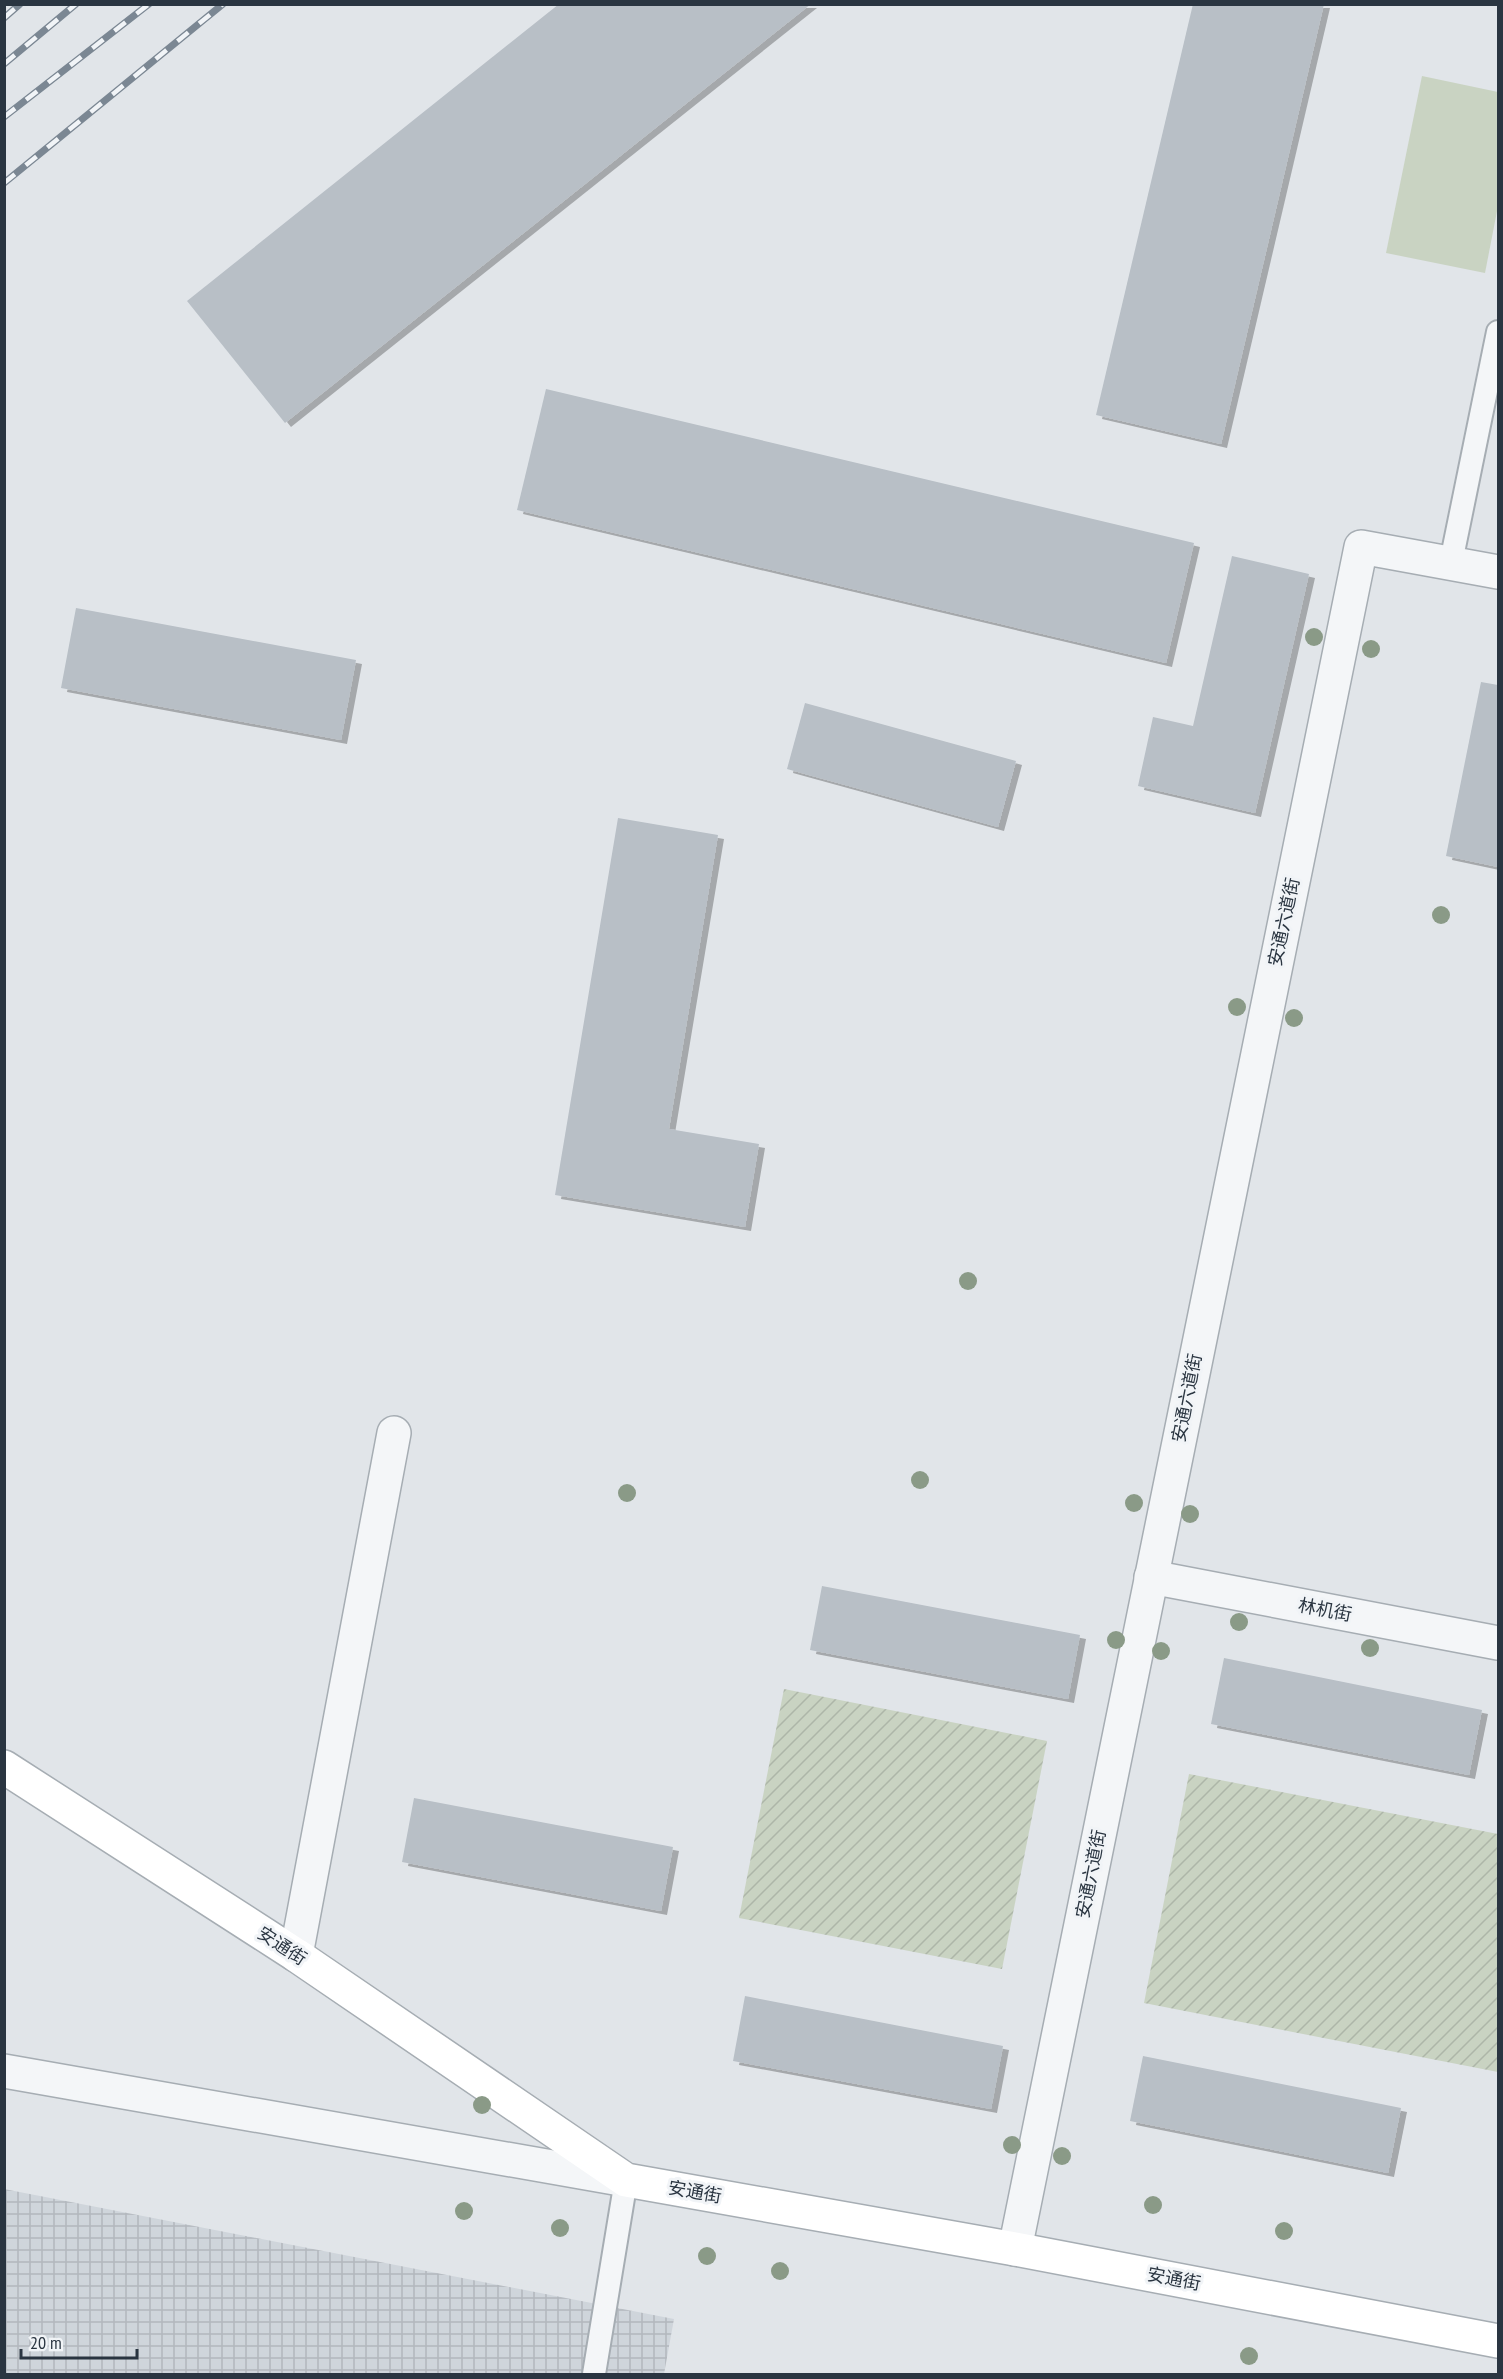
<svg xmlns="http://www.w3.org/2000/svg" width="1503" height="2379" font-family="'PT Sans Narrow','Noto Sans SC',sans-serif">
  <defs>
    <pattern id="industrial-grid" width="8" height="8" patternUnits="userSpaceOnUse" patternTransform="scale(1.5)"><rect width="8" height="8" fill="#cfd5db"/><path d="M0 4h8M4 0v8" fill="none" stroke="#b2b7bd"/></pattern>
    <pattern id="garden-furrows" width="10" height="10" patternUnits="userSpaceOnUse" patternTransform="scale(1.5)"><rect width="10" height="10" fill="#c9d3c2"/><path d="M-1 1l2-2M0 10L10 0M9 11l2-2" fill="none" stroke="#adb6a8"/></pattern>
    <filter id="shadow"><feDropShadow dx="6" dy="4" stdDeviation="0" flood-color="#0004"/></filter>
  </defs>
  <rect width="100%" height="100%" fill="#e1e5e9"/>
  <!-- industrial -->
  <polygon fill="url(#industrial-grid)" points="4,2189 674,2319 664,2374 5,2374"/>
  <!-- garden -->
  <g fill="url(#garden-furrows)">
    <polygon points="784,1689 1047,1741 1002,1969 739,1918"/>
    <polygon points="1189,1774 1498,1834 1498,2072 1144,2003"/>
  </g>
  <!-- pitch -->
  <polygon fill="#c9d3c2" points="1422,76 1498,92 1498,206 1485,273 1386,253"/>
  <!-- building -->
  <g fill="#b8bfc6" filter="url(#shadow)">
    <polygon points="559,4 811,4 285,423 187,301"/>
    <polygon points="1193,4 1324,4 1221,444 1096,415"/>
    <polygon points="546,389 1194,543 1166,663 517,510"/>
    <polygon points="1232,556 1309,574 1255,813 1138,786 1153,717 1193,726"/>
    <polygon points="76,608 356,660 341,740 61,688"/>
    <polygon points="1481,682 1498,685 1498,867 1446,856"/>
    <polygon points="805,703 1016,761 998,827 787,769"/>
    <polygon points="618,818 718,835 669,1129 759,1144 745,1227 555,1195"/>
    <polygon points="822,1586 1080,1635 1068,1699 810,1650"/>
    <polygon points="1224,1658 1482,1710 1469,1775 1211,1724"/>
    <polygon points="414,1798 673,1847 661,1911 402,1862"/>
    <polygon points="745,1996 1003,2046 991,2109 733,2061"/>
    <polygon points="1143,2056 1401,2108 1388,2173 1130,2121"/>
  </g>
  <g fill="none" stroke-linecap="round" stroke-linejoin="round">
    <!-- service casing -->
    <g stroke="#a6adb3" stroke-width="26">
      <g id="service">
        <polyline points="1451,562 1498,332"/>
        <polyline points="594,2374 626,2180"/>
      </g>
    </g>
    <!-- minor casing -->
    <g stroke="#a6adb3" stroke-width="36">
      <g id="minor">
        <polyline points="1151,1577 1498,1643"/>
        <polyline points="296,1955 394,1433"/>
        <polyline points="4,2071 626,2180"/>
        <polyline points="1015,2249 1361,547 1498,572"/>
      </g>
    </g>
    <!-- secondary casing -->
    <g stroke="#a6adb3" stroke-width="36">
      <polyline id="secondary" points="4,1767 296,1955 626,2180 1015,2249 1498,2341"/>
    </g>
    <!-- service -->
    <use href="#service" stroke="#f4f6f8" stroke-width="22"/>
    <!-- minor -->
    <use href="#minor" stroke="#f4f6f8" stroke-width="33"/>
    <!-- secondary -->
    <use href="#secondary" stroke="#fff" stroke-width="33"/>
    <!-- rail casing -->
    <g stroke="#7b8793" stroke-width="7">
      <g id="rail">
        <polyline points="4,18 20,4"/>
        <polyline points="4,64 76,4"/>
        <polyline points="4,117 149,4"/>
        <polyline points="4,183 223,4"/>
      </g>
    </g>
    <!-- rail -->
    <use href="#rail" stroke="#f1f4f7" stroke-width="4.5" stroke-dasharray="14" stroke-linecap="butt"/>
  </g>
  <!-- trees -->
  <g fill="#8a9a87">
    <circle cx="1314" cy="637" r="9"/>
    <circle cx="1371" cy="649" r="9"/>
    <circle cx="1441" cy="915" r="9"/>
    <circle cx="1237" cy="1007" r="9"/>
    <circle cx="1294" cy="1018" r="9"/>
    <circle cx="968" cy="1281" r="9"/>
    <circle cx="920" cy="1480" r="9"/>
    <circle cx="627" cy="1493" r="9"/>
    <circle cx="1134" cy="1503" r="9"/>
    <circle cx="1190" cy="1514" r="9"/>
    <circle cx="1239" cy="1622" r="9"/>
    <circle cx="1116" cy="1640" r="9"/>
    <circle cx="1370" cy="1648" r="9"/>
    <circle cx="1161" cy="1651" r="9"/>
    <circle cx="482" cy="2105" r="9"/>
    <circle cx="1012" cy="2145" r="9"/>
    <circle cx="1062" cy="2156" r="9"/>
    <circle cx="1153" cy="2205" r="9"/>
    <circle cx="464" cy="2211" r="9"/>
    <circle cx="560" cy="2228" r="9"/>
    <circle cx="1284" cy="2231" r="9"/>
    <circle cx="707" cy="2256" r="9"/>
    <circle cx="780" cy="2271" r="9"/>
    <circle cx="1249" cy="2356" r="9"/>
  </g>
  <g text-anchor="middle" stroke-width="6" stroke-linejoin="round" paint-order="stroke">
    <!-- street labels -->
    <g font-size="18" fill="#2a3541" stroke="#f1f4f7">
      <text transform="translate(1284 922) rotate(-78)" y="6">安通六道街</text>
      <text transform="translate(1187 1398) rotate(-79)" y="6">安通六道街</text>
      <text transform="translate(1325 1610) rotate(11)" y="6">林机街</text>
      <text transform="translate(1091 1874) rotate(-79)" y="6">安通六道街</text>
      <text transform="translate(282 1946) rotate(33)" y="6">安通街</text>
      <text transform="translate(695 2192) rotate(10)" y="6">安通街</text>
      <text transform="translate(1174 2279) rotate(11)" y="6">安通街</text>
    </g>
  </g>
  <!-- border -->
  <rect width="1503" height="2379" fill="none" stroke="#2a3541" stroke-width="12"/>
  <!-- scale -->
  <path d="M21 2349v9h116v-9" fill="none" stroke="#2a3541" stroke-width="3"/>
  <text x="30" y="2349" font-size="18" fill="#2a3541" stroke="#f1f4f7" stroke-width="4.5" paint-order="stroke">20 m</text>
</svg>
